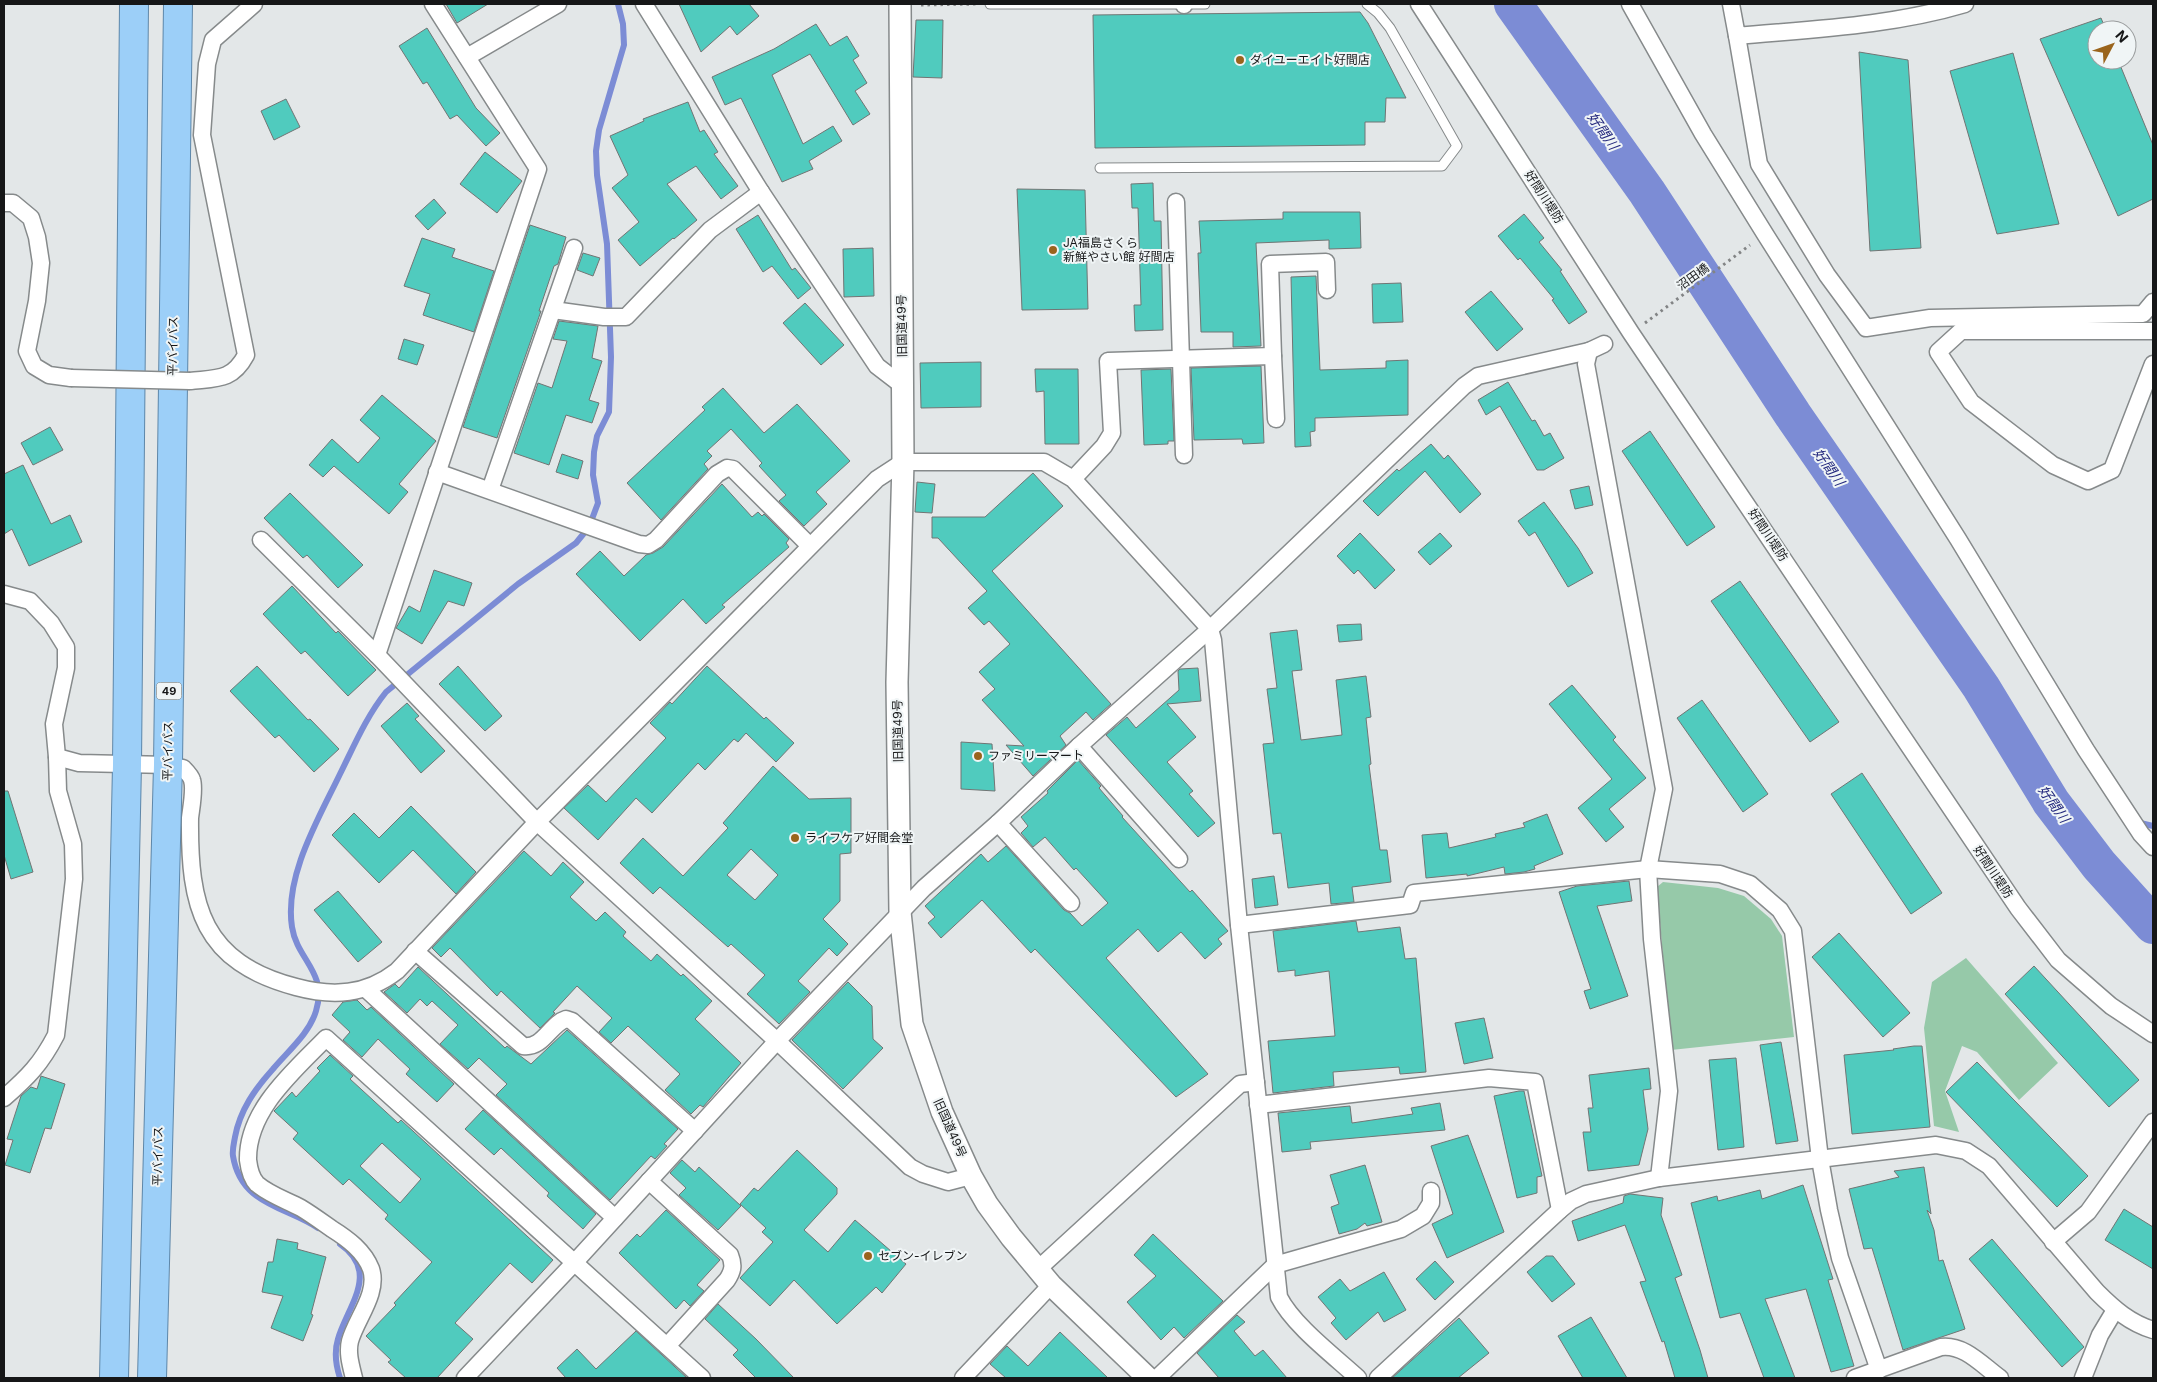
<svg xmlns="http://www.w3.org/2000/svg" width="2157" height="1382" font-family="Inter,'Noto Sans JP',sans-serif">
  <rect width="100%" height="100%" fill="#e3e7e8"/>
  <!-- green -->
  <g fill="#96c9a9">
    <polygon points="1663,882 1718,888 1744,896 1771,919 1782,936 1794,1037 1671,1050 1657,887"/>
    <polygon points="1966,958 2058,1063 2019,1100 1977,1052 1962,1046 1945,1091 1959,1132 1934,1126 1924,1028 1932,982"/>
  </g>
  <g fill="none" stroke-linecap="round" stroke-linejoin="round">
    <!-- stream -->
    <g stroke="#7c8cd5" stroke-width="6">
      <polyline points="2136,822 2153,826"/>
      <path d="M318 1228C285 1206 241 1205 233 1156 232 1150 234 1143 235 1137 240 1110 255 1089 273 1069 288 1051 309 1034 316 1011 328 972 297 960 292 927 284 876 319 818 340 774 354 746 366 717 386 692L518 584 576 543 589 527 598 503 593 475 594 452 597 436 609 412 611 357 607 244 597 175 596 151 599 130 624 45 623 24 618 4"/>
      <path d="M340 1378C336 1366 334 1352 338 1339 347 1307 381 1272 340 1244"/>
    </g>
    <!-- river -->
    <polyline stroke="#7c8cd5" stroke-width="38" points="1513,4 1647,192 1793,415 1981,687 2051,802 2099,865 2153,925"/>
  </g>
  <!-- building -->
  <g fill="#50cbbe" stroke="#717574" fill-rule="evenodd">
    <polygon points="446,4 488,4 457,23"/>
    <polygon points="679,4 749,4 759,16 737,35 730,26 701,52"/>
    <polygon points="1360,12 1368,23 1406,98 1386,98 1385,122 1365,122 1365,145 1095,148 1093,15"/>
    <polygon points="2101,18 2106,30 2097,30 2097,60 2118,60 2153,145 2153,199 2118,216 2040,39"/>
    <polygon points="916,20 943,20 942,78 913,77"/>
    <polygon points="816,24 830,46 847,36 859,56 853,60 867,83 855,91 870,114 853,125 810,54 772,75 803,144 833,126 842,141 809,161 813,169 782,182 741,98 725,105 712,77 774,49"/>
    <polygon points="427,28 476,108 500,133 486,146 457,115 450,119 427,82 423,84 399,46"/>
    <polygon points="1859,52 1908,60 1921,248 1870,251"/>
    <polygon points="2013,53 2059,224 1997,234 1950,71"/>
    <polygon points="286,99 300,127 274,140 261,111"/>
    <polygon points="688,102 700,132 704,130 718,152 714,154 738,186 721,199 696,166 667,184 697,220 674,239 673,238 640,266 618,240 639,222 612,188 628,175 610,136 644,121 643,119"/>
    <polygon points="485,152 522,181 497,213 460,184"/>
    <polygon points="1153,183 1154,221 1161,221 1163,330 1135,331 1134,305 1141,305 1138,208 1132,208 1131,184"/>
    <polygon points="1017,189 1085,190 1088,309 1022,310"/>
    <polygon points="434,199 446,213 428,230 415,216"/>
    <polygon points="1283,212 1360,212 1361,248 1329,249 1329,240 1256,243 1261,346 1233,347 1233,332 1201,332 1198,253 1201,253 1199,221 1283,219"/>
    <polygon points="1524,214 1544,238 1539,242 1562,270 1560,271 1587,312 1569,324 1552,300 1554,299 1520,258 1518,260 1498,236"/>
    <polygon points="758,215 792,270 795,268 811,288 798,299 772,266 763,272 736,229"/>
    <polygon points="530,225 566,237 558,264 554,266 539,311 541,311 497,438 463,427"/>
    <polygon points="422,238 455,249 452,257 494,271 474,332 423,315 430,294 404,286"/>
    <polygon points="873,248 874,296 844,297 843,249"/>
    <polygon points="583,253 600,258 593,276 577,270"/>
    <polygon points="1316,276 1320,370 1386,368 1386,361 1408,360 1408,415 1315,418 1315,431 1310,432 1311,446 1295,447 1291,277"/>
    <polygon points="1401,283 1403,322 1373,323 1372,284"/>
    <polygon points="1491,291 1523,329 1497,351 1465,312"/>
    <polygon points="805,303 844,345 821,365 783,323"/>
    <polygon points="559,321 598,326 592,358 602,361 589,400 599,403 592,423 566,415 549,465 514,453 538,383 552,388 567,341 553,339"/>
    <polygon points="404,339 424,345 417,365 398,359"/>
    <polygon points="981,362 981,407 921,408 920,363"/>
    <polygon points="1261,366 1264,443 1243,444 1242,439 1194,440 1191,368"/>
    <polygon points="1035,369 1078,369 1079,444 1045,444 1044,391 1036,392"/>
    <polygon points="1171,369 1174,441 1168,441 1168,444 1144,445 1141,370"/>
    <polygon points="1508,382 1532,421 1535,420 1544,436 1550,433 1564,458 1544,470 1537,470 1500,406 1486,415 1478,400"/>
    <polygon points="723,388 764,433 797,404 850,461 816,492 827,504 804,526 779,501 786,495 759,466 762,463 731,429 707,451 712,456 704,464 708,469 661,520 627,483 705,410 702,407"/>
    <polygon points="382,395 436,441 399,484 408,492 389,514 334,466 323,477 309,465 332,439 358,463 380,438 360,420"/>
    <polygon points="50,427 63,450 33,465 21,443"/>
    <polygon points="1650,431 1715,527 1687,546 1622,451"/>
    <polygon points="1431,444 1444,459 1448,455 1481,494 1460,513 1425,471 1378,516 1363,501 1397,469 1399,471"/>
    <polygon points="562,454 583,461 578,479 556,472"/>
    <polygon points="23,465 51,524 70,515 82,542 29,566 12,529 4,534 4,474"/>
    <polygon points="1033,473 1063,506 992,571 1111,704 1093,720 1086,712 1060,736 1066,745 1033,776 1006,745 1024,746 982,700 995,689 979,672 1010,644 989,621 984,625 968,608 987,591 938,538 932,538 932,517 985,517"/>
    <polygon points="917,482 935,484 932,513 915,512"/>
    <polygon points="722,484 752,517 758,512 762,516 764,514 789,539 786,543 789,547 722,605 725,607 706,624 683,599 640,641 576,574 600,551 624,576 646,555 653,553 663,547"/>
    <polygon points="1589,486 1593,505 1575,509 1570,490"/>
    <polygon points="290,493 363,565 338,588 307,555 303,558 264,518"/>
    <polygon points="1544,502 1578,548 1593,573 1568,587 1535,532 1529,536 1518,521"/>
    <polygon points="1360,533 1395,570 1375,589 1358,570 1354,574 1337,556"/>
    <polygon points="1440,533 1452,546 1430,565 1418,552"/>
    <polygon points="434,570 472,583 464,606 448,601 422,644 396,628 409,606 420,612"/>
    <polygon points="1740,581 1839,722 1810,742 1711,601"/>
    <polygon points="292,586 336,633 338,631 376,670 348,696 305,651 301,654 263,614"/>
    <polygon points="1361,624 1362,640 1339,642 1337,625"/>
    <polygon points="1297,630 1302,670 1292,671 1301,740 1342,735 1336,680 1366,676 1371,717 1366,718 1371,764 1369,765 1380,850 1387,850 1391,882 1352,887 1354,902 1331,904 1329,883 1288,888 1281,833 1273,834 1263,744 1274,743 1267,689 1277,688 1270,633"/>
    <polygon points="257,666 308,720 310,719 339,749 314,772 279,735 275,738 230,691"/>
    <polygon points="458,666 502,716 485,731 439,684"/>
    <polygon points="707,666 764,719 766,717 794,743 776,762 746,733 738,742 734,739 705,770 698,763 652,813 636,798 598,840 564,808 588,785 606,802 666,738 650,723 670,702 672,704"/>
    <polygon points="1198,668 1201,701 1167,704 1196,737 1167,762 1193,791 1189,794 1215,823 1198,837 1106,735 1127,717 1136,728 1179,690 1178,671 1180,669"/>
    <polygon points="1572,685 1616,737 1613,740 1646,778 1609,809 1624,827 1606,842 1578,808 1612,779 1549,704"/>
    <polygon points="1702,700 1768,794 1743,812 1677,718"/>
    <polygon points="407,703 419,716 415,719 445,751 421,773 381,726"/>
    <polygon points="961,742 992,744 995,791 961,789"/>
    <polygon points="1078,760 1101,786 1099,788 1123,816 1122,817 1190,892 1192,890 1228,931 1218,939 1222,944 1205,959 1181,932 1158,952 1138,929 1106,958 1208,1074 1176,1097 1035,949 1031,953 982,900 941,938 928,923 935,917 925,906 981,854 988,862 1006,846 1064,910 1070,913 1082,926 1108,903 1076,868 1074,870 1045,837 1033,847 1021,833 1028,826 1021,817 1048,793 1047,791"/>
    <path d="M773 766 809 799 851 798V853L840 854V901L823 919 848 944 837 956 829 948 798 981 810 992 779 1024 747 994 765 975 731 944 728 947 660 887 653 894 620 863 643 838 683 876 728 828 723 823ZM751 849 778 875 755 900 727 875Z"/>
    <polygon points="1862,773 1942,893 1911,914 1831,794"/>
    <polygon points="4,791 8,791 33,872 11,879 4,855"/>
    <polygon points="411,806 476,872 456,894 413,850 379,883 332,835 354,813 379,838"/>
    <polygon points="1547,814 1563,854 1534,866 1535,869 1524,872 1505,874 1504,867 1467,876 1467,874 1426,878 1422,835 1447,833 1449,848 1496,837 1495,834 1525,827 1523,823"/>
    <polygon points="524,851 551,876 563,862 584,882 570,897 596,921 605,912 626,932 623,936 651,961 657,954 681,976 683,974 712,1001 695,1019 741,1063 703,1107 700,1105 691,1114 665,1090 680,1074 628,1026 611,1043 599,1032 612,1018 577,986 553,1012 555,1013 540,1028 501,991 497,996 450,948 441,957 432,948"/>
    <polygon points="1274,876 1278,905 1255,908 1252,879"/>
    <polygon points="1629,881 1632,901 1597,906 1628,996 1590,1009 1584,991 1591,989 1559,892 1577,886"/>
    <polygon points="338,891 382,942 358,962 314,910"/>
    <polygon points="1356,921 1358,932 1400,927 1405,959 1416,958 1426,1072 1400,1074 1399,1067 1333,1072 1334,1086 1273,1093 1268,1041 1335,1036 1329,971 1295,976 1295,970 1278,972 1273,931"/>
    <polygon points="1839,933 1910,1013 1883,1037 1812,957"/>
    <polygon points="2034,966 2139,1080 2109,1107 2005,994"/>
    <polygon points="418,967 505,1048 507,1046 531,1064 567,1030 678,1129 664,1144 667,1146 655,1159 651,1156 610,1200 496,1095 507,1084 479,1058 468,1069 440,1044 458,1025 432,1001 427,1006 420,999 407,1013 384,992 395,984 399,988"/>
    <polygon points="848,982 872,1006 873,1039 883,1048 843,1089 792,1040"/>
    <polygon points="357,1000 367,1010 371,1007 454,1084 437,1102 406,1074 410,1069 378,1039 362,1057 343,1040 350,1032 332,1015 343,1002"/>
    <polygon points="1484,1018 1493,1058 1464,1064 1455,1023"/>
    <polygon points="1781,1042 1798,1141 1776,1144 1760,1045"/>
    <polygon points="1914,1046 1922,1046 1930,1127 1852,1134 1844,1055 1894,1050 1893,1049"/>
    <path d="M330 1055 353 1076 350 1079 398 1123 401 1120 553 1260 532 1283 510 1263 455 1323 473 1339 437 1378H406L388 1362 391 1360 366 1336 396 1305 394 1303 432 1262 385 1219 388 1215 349 1179 343 1185 293 1139 298 1133 274 1111 292 1092 296 1097 320 1071 317 1068ZM382 1143 421 1179 400 1203 360 1166Z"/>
    <polygon points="1736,1058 1744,1147 1718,1150 1709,1060"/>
    <polygon points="1977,1062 2088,1176 2057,1207 1946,1092"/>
    <polygon points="1649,1068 1651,1089 1643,1090 1648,1129 1639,1165 1588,1171 1583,1132 1591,1132 1588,1108 1593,1108 1589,1075"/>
    <polygon points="41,1076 65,1084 51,1129 45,1128 30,1173 5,1165 13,1140 7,1139 21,1096 31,1087 37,1089"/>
    <polygon points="1519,1091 1524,1091 1542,1176 1537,1177 1537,1193 1517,1198 1494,1096"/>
    <polygon points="1440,1103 1445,1130 1310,1142 1311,1149 1282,1152 1278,1113 1350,1106 1352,1123 1413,1114 1411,1108"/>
    <polygon points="483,1110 596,1214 583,1229 547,1196 549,1193 501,1148 494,1155 465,1129"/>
    <polygon points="1468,1135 1504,1232 1447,1258 1432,1224 1453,1214 1431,1146"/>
    <polygon points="797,1150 837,1188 837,1194 804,1230 828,1252 855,1220 906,1264 882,1293 876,1287 837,1324 794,1280 770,1306 740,1278 773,1242 762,1232 766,1228 740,1204 754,1188 758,1191"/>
    <polygon points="682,1160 695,1172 699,1167 741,1206 718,1230 679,1195 686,1188 670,1173"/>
    <polygon points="1365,1165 1382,1222 1367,1226 1365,1223 1357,1229 1339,1234 1331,1207 1339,1204 1330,1175"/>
    <polygon points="1924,1167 1931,1214 1927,1210 1934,1230 1939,1261 1943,1260 1965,1329 1903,1350 1872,1248 1864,1249 1849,1189 1899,1177 1894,1171"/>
    <polygon points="1803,1185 1833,1279 1828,1280 1854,1366 1831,1372 1806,1289 1765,1299 1795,1378 1764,1378 1740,1313 1720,1318 1691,1203 1717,1196 1718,1201 1760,1190 1762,1199"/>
    <polygon points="1630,1194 1663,1198 1661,1215 1682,1275 1675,1278 1700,1350 1708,1378 1675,1378 1664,1341 1662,1342 1640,1282 1646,1281 1625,1225 1578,1241 1572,1221 1623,1203 1624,1196"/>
    <polygon points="2124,1209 2153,1227 2153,1269 2105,1240"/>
    <polygon points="666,1210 720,1260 697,1285 704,1291 690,1306 684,1300 676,1309 619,1253 637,1234 640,1237"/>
    <polygon points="1153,1234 1223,1301 1184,1338 1174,1327 1161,1340 1127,1302 1156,1276 1134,1255"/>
    <polygon points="277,1239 298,1243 297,1249 326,1257 311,1314 313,1315 303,1341 271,1328 283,1296 262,1292 268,1262 273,1262"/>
    <polygon points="1992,1239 2084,1347 2062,1367 1969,1259"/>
    <polygon points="1546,1256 1553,1256 1575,1284 1552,1302 1527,1272"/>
    <polygon points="1435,1261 1454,1282 1435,1300 1416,1279"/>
    <polygon points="1384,1272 1406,1310 1384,1322 1378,1312 1346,1340 1331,1323 1336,1318 1318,1297 1340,1279 1350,1291"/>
    <polygon points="718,1304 756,1339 794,1378 756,1378 733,1355 738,1350 705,1319"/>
    <polygon points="1237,1315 1245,1322 1234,1331 1255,1356 1263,1350 1287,1378 1219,1378 1197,1353"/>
    <polygon points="1591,1317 1627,1378 1583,1378 1558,1336"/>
    <polygon points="1459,1318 1489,1353 1458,1378 1392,1378"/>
    <polygon points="636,1331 687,1378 566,1378 557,1368 577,1349 596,1369"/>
    <polygon points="1060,1332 1108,1378 1006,1378 990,1364 1007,1346 1028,1366"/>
  </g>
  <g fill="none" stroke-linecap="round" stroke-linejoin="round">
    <!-- service casing -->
    <g stroke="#868a8b" stroke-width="11">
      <g id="service">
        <polyline points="990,4 1205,4"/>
        <polyline points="1100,168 1442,166 1457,146 1390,28 1378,13 1367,4"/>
      </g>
    </g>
    <!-- minor casing -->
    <g stroke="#868a8b" stroke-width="19">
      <g id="minor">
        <polyline points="644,4 761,192 877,366 903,386"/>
        <polyline points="1419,4 1631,333 2018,908 2058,960 2111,1006 2153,1034"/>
        <polyline points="1630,4 1703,134 1765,234 1958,539 2086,750 2141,834 2153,847"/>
        <path d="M1731 4 1737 36C1813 29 1891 26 1965 4"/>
        <polyline points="1184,5 1184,4"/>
        <polyline points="1737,36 1759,164 1827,275 1866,328 1930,318 2143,314 2153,302"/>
        <polyline points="467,57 558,4"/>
        <polyline points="1176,202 1184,455"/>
        <polyline points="4,203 13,203 31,218 37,237 41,263 37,301 27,351 34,366 49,375 71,378"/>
        <polyline points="553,310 604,317 626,317 710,230 761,192"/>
        <polyline points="2153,331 1961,331 1938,352 1971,402 2053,465 2088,481 2112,470 2153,364"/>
        <polyline points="1589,351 1586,364 1664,789 1648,869 1652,939 1669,1091 1659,1178"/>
        <polyline points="1273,356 1276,419"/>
        <path d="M190 381C217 378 232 381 246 355L202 135 207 64 213 40 254 4"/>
        <polyline points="437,472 639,544 648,545 656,540 717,474 727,468 733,469 809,545"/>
        <polyline points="1073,479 1104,446 1112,433 1108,361 1273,356 1270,264 1326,262 1327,290"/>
        <polyline points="490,490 574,248"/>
        <polyline points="261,540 377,655 537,822 777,1041 910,1167 923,1174 948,1182 971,1176"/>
        <path d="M4 594 30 601 51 623 66 647V668L54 724 57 757 79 763 168 765 183 768C186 771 191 776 192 780 195 789 191 809 190 818 189 907 202 962 296 987 333 997 366 995 397 971L537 822 877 479 903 462H1044L1073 479 1210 629 1213 640 1239 925 1279 1297C1293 1325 1334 1356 1358 1378"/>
        <polyline points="377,655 538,169 433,4"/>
        <polyline points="1079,746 1179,859"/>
        <polyline points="998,823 1071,903"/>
        <polyline points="1239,925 1410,905 1414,893 1648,869 1720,874 1750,884 1780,910 1793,931 1820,1159 1829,1210 1840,1258 1879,1370"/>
        <path d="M415 951 523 1046C543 1049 550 1024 566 1019L572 1021 695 1131"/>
        <polyline points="366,989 615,1218"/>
        <path d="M4 1098C28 1077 41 1064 56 1035L74 879 73 844 58 791 57 757"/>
        <polyline points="1258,1105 1489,1078 1535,1082 1560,1210"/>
        <path d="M649 1181 730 1255C734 1265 733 1271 727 1280L667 1346"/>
        <polyline points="2053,1242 2088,1212 2153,1122"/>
        <polyline points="1037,1270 1240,1084 1256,1082"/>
        <path d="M354 1378C351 1366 347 1353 350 1341 356 1319 379 1293 371 1269 364 1251 348 1239 332 1229 322 1222 311 1214 301 1208 286 1200 270 1195 257 1184 251 1178 249 1168 248 1160 247 1110 294 1071 326 1038L702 1378"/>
        <polyline points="465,1378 575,1262 777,1041 924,888 998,823 1079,746 1210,629 1464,386 1478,376 1589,351 1604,344"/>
        <polyline points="963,1378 1051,1285"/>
        <polyline points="1157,1378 1275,1265 1401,1229 1423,1216 1431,1203 1431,1191"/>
        <path d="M1378 1378 1560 1210 1571 1201 1586 1194 1659 1178 1936 1145 1966 1151 1989 1166 2097 1292C2114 1309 2130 1323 2153 1330"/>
        <path d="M1855 1378 1941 1347C1964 1344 1982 1365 2000 1378"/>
        <polyline points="2083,1378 2100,1335 2115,1310"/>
      </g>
    </g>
    <!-- tertiary casing -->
    <g stroke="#868a8b" stroke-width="24">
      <polyline id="tertiary" points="900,4 903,462 897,682 900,912 912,1024 942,1112 971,1176 987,1204 1011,1237 1051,1285 1148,1378"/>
    </g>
    <!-- trunk casing -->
    <g stroke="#5e87a9" stroke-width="30">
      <g id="trunk">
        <polyline points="114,1378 127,765 134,4"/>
        <polyline points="152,1378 168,765 178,4"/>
      </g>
    </g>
    <!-- path -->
    <g stroke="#828485" stroke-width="3" stroke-dasharray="2.5 4" stroke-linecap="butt">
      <polyline points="921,5 977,4"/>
      <polyline points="1645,323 1750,245"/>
    </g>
    <!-- service -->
    <use href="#service" stroke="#fff" stroke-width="9"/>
    <!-- minor -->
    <use href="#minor" stroke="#fff" stroke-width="16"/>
    <!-- tertiary -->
    <use href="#tertiary" stroke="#fff" stroke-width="21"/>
    <!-- trunk -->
    <use href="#trunk" stroke="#9ccff8" stroke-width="28"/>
    <!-- minor-bridge casing -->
    <g stroke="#868a8b" stroke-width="19" stroke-linecap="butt">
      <polyline id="minor-bridge" points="71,378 190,381"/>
    </g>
    <!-- minor-bridge -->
    <use href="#minor-bridge" stroke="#fff" stroke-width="16"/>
  </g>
  <!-- markers -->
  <g fill="#9a641c" stroke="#f0f5f6" stroke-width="2">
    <circle cx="1240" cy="60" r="5"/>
    <circle cx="1053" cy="250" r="5"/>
    <circle cx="978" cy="756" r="5"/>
    <circle cx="795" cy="838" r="5"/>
    <circle cx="868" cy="1256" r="5"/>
  </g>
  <g text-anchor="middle" stroke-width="4" stroke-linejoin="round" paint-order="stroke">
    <!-- shield labels -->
    <rect fill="#f0f5f6" stroke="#575a5b" stroke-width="1" x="156.5" y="682.5" width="25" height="17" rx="4"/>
    <g font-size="11" font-weight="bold" fill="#161718">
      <text x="169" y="695">49</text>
    </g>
    <!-- poi labels -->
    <g font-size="12" fill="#161718" stroke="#f0f5f6" text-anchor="start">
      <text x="1250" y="64">ダイユーエイト好間店</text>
      <text x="1063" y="247">JA福島さくら<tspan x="1063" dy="14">新鮮やさい館 好間店</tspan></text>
      <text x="988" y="760">ファミリーマート</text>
      <text x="805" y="842">ライフケア好間会堂</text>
      <text x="878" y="1260">セブン-イレブン</text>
    </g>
    <!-- street labels -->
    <g font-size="12" fill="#161718" stroke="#f0f5f6">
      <text transform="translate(1544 197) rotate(57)" y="4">好間川堤防</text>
      <text transform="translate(1693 277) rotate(-36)" y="4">沼田橋</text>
      <text transform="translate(902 326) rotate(-91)" y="4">旧国道49号</text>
      <text transform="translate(173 346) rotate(-89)" y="4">平バイパス</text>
      <text transform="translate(1768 535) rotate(56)" y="4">好間川堤防</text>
      <text transform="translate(898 731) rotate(-91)" y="4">旧国道49号</text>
      <text transform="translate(168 751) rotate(-89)" y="4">平バイパス</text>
      <text transform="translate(1993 872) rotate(56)" y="4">好間川堤防</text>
      <text transform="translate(950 1128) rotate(66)" y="4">旧国道49号</text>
      <text transform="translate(158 1156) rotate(-89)" y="4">平バイパス</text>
    </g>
    <!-- water labels -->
    <g font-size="14" font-style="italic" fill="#24297e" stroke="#f0f5f6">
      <text transform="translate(1603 131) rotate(55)" y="5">好間川</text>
      <text transform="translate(1829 467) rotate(55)" y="5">好間川</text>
      <text transform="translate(2054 804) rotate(55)" y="5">好間川</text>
    </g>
  </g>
  <!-- border -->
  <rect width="2157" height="1382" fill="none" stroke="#161718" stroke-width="10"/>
  <!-- north arrow -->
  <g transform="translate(2112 45) rotate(49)"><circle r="24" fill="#f0f5f6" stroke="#999c9d"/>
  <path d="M0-4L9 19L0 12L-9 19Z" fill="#9a641c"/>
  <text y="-8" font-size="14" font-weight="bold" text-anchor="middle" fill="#161718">N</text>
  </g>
</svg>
